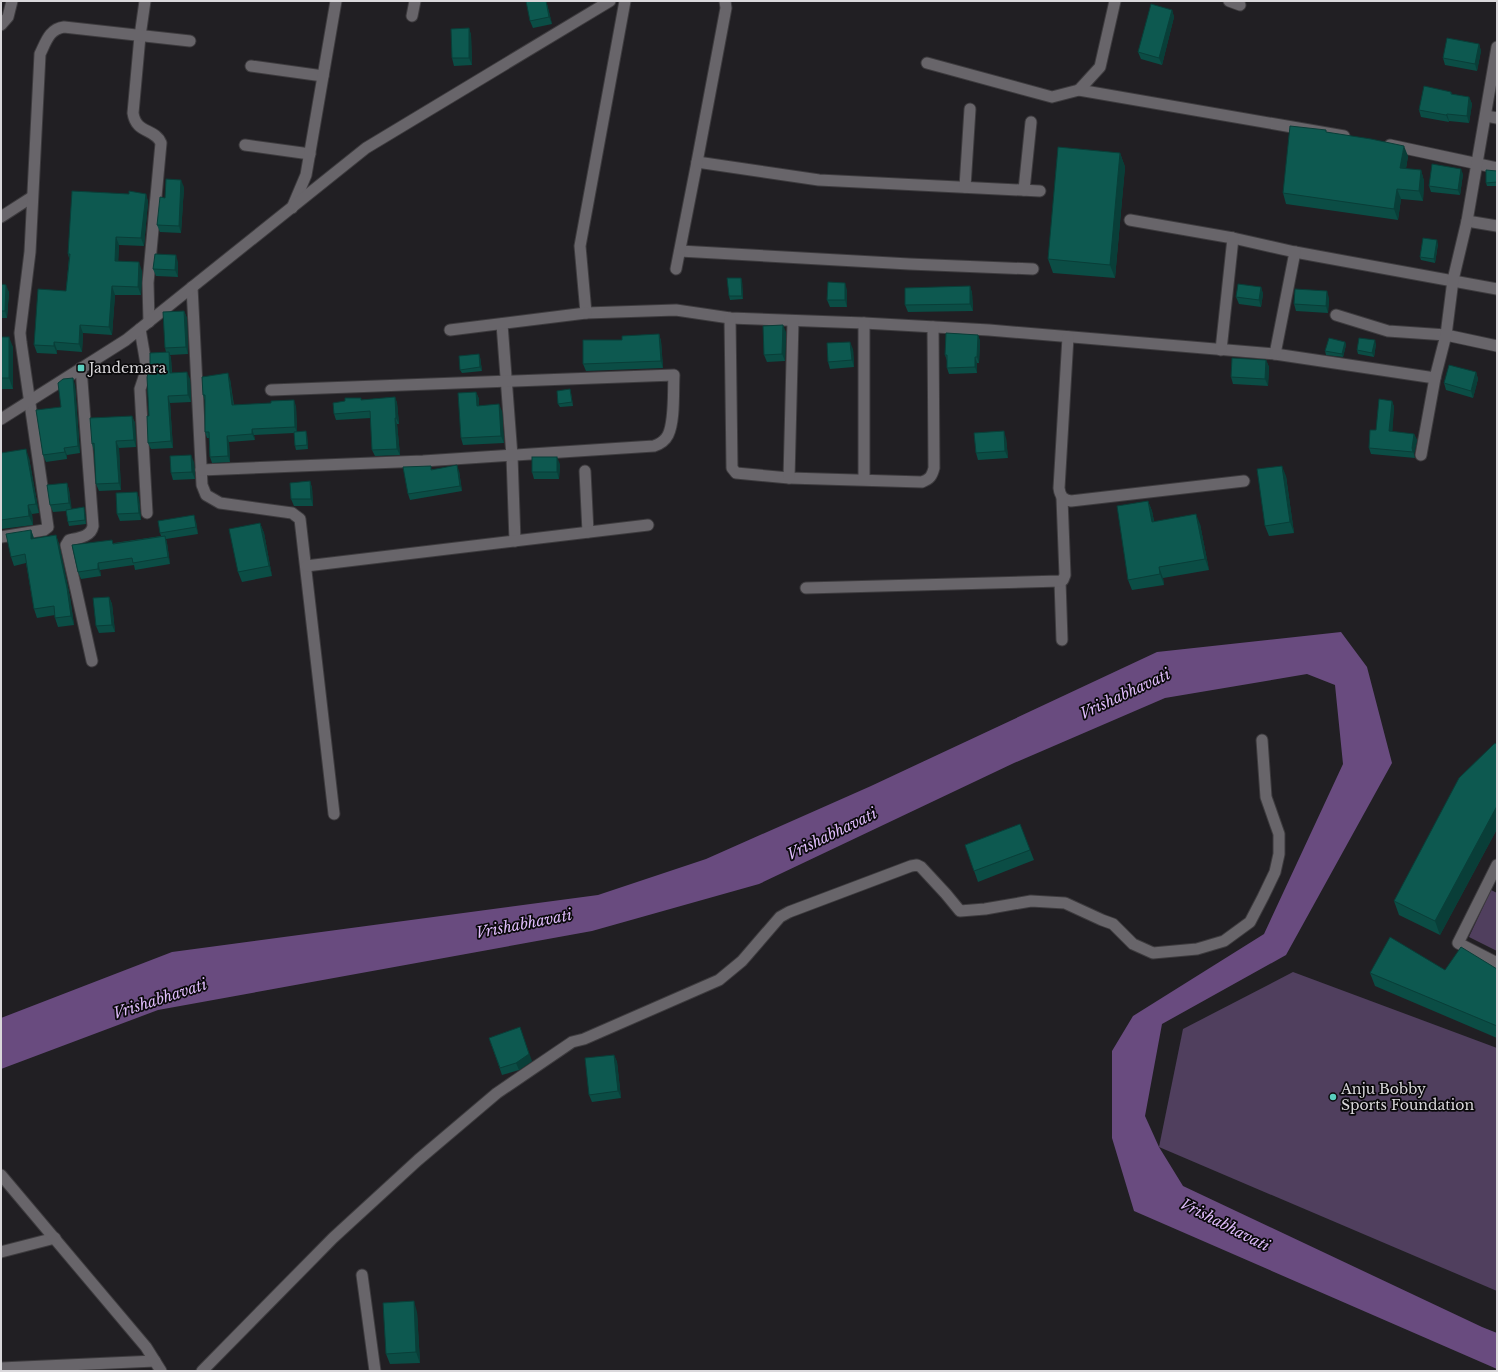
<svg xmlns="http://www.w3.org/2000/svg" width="1498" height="1372" font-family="'Libre Baskerville',serif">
  <rect width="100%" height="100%" fill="#211f23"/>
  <!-- green -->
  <g fill="#503f5e">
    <polygon points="1491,890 1497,893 1497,951 1469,937"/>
    <polygon points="1293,972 1497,1048 1497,1291 1159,1147 1183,1029"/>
  </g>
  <!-- water -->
  <polygon fill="#694b7f" points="1341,632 1367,667 1392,763 1286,955 1162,1024 1145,1116 1159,1147 1183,1186 1482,1327 1497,1333 1497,1369 1134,1211 1112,1138 1112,1051 1133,1016 1264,934 1343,764 1335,685 1307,674 1165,698 1014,763 759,884 592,931 158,1010 1,1069 1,1018 172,952 598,895 706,859 871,786 1157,652"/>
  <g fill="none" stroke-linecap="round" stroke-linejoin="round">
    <!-- minor casing -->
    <g stroke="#3d3b3e" stroke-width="13">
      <g id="minor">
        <path d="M145 1 140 36 133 113C136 134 155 128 161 143L148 283 149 322"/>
        <polyline points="625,1 580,246 586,313 676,310 730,318 864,323 989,330 1275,354 1435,378"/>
        <polyline points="1229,1 1240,5"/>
        <polyline points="412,16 415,1"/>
        <polyline points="1,25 8,17 12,1"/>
        <polyline points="927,63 1052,97 1079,90 1344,136"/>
        <polyline points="251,66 323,76"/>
        <polyline points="1079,90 1100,67 1115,1"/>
        <polyline points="1486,116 1497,118"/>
        <polyline points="245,145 310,154"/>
        <polyline points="1390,145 1497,168"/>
        <polyline points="697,162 819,180 1040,191"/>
        <polyline points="965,187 970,109"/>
        <polyline points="1024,190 1031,122"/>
        <polyline points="292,208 306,175 336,1"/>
        <polyline points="1,217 32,197"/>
        <polyline points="1130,220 1233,238 1295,252 1497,289"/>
        <polyline points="1467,221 1497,226"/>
        <polyline points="680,251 909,264 1033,269"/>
        <polyline points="676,269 697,162 726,8 725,1"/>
        <polyline points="192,287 202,485 206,495 220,503 292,513 300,519 334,814"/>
        <polyline points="1336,315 1388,331 1446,335 1497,346"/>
        <path d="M730 318 732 468 736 473 789 478 922 482C930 479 932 476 934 468L933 327"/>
        <polyline points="502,324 512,456 515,541"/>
        <polyline points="140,329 146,364 145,374 140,389 147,513"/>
        <polyline points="450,330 586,313"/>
        <path d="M1068 337 1059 488C1060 496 1063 500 1071 501L1244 481"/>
        <polyline points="1221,350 1233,238"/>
        <polyline points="1275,354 1295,252"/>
        <path d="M81 368 93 526C91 537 78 538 69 540L66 545 92 661"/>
        <polyline points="1421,455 1435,378 1446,335 1453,280 1467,221 1497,47"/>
        <path d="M201 470 423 461 654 446C660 444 665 441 668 435 675 421 673 391 674 375L271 390"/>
        <polyline points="585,471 588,532"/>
        <polyline points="789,478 793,321"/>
        <polyline points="864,479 864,323"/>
        <path d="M1 537 44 530 48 527 21 342 20 333 30 252 40 54C46 42 49 29 64 27L190 41"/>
        <polyline points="306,566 648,525"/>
        <polyline points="1060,581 1062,640"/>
        <polyline points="806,588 1060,581 1063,580 1065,575 1062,498"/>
        <polyline points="1497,865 1458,943 1497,963"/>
        <polyline points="1,1252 55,1238"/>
        <polyline points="362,1275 375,1371"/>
        <polyline points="1,1368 155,1361"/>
        <polyline points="202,1371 333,1238 418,1160 497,1093 572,1042 584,1039 719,980 742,961 780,917 789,912 911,866 917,865 921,867 946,894 960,911 985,909 1031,901 1065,903 1102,920 1113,924 1133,944 1153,953 1197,949 1224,941 1250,922 1263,897 1275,872 1279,854 1279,834 1266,797 1262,740"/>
      </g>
    </g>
    <!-- tertiary casing -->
    <g stroke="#3d3b3e" stroke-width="13">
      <g id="tertiary">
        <polyline points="1,419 126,340 366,148 610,1"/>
        <polyline points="1,1175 146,1347 161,1371"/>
      </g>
    </g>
    <!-- minor -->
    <use href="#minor" stroke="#68656a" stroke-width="11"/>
    <!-- tertiary -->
    <use href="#tertiary" stroke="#68656a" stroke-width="11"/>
  </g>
  <!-- wall -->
  <g fill="#0b4d45">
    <polygon points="547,4 552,24 533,28 530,21"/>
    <polygon points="1172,10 1174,17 1162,65 1141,59 1138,52"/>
    <polygon points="469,28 471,35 472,65 454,66 452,58"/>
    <polygon points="1479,44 1481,51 1477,71 1445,65 1443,58"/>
    <polygon points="1451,92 1452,94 1469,97 1472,104 1469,123 1449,121 1449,122 1421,117 1419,110"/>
    <polygon points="1327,132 1408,156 1406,169 1421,170 1424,181 1423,201 1401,199 1398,220 1286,204 1283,193"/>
    <polygon points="1120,153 1125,167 1115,278 1053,273 1048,259"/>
    <polygon points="1497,171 1497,186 1487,186 1486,183"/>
    <polygon points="1463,174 1460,195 1431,192 1429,186"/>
    <polygon points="184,187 181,233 160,232 157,225 165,198"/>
    <polygon points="129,194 146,194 148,202 144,246 119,245 118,261 142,271 141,295 115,295 112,335 83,333 82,352 57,350 57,354 37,353 34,345 66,291 69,258 68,254"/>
    <polygon points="1438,244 1435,263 1421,260 1420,257"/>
    <polygon points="178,262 178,277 156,276 153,269"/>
    <polygon points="741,278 742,281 743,299 730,300 729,296"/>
    <polygon points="1,284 9,292 7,318 1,318"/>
    <polygon points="970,286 972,293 973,311 908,312 905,305"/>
    <polygon points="1261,287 1263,294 1261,307 1239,304 1236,297"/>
    <polygon points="847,290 847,307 830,307 827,300"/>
    <polygon points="1329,298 1328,313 1296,311 1294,304"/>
    <polygon points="184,311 187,318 188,354 170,355 171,358 172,373 190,379 191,402 170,403 173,448 151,449 148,443 166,352 165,348"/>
    <polygon points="786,332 785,361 767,362 764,355"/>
    <polygon points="659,334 661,341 663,368 586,371 583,364"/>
    <polygon points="978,335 980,341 979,363 977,363 977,373 949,374 947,368 947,361 945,355"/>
    <polygon points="1,337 13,347 13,389 1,389"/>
    <polygon points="1345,342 1346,345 1343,357 1326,355 1325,351"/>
    <polygon points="1376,344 1374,357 1358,354 1357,350"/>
    <polygon points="853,349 854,367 830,369 828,362"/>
    <polygon points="480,357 482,371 462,373 460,370"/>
    <polygon points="1266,360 1269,367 1268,386 1233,384 1231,377"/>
    <polygon points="1476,372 1478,379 1473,398 1446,390 1444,383"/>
    <polygon points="230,379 234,405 296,406 297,432 307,434 308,449 296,450 295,446 294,433 254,435 255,440 229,442 230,462 212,463 210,457 209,438 207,438 205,432 205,401 203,395"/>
    <polygon points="75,385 80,453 67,455 67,459 46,462 43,455 61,407"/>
    <polygon points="570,389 571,393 573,406 560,407 558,404"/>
    <polygon points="476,392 479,399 479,406 502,411 504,443 463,445 461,438"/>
    <polygon points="395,397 397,403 399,424 397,424 400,455 375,456 372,450 371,418 336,420 334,414 345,401 361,398 361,400"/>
    <polygon points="1392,401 1394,407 1392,432 1414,434 1417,440 1414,454 1415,458 1371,454 1369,448 1376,430"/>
    <polygon points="132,416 135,423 136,447 119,448 121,490 99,491 96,484 94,451 92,444"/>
    <polygon points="1006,438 1008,458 978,460 976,453"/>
    <polygon points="1,453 29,458 39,513 32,514 33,525 1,529"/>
    <polygon points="194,462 195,479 173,480 171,473"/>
    <polygon points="560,464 559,479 534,479 532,472"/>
    <polygon points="432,469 459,471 462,491 410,500 408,494"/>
    <polygon points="1286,476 1294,533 1269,536 1265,526"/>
    <polygon points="310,481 312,488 313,506 294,506 291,499"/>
    <polygon points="67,483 69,490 71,509 85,511 86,524 69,526 68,522 66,511 53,512 50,505"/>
    <polygon points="137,492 139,499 141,520 120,521 117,514"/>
    <polygon points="1148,501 1152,511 1154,521 1200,524 1209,570 1163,578 1164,585 1132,590 1128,580"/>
    <polygon points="196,522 198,534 166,539 167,543 170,564 135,570 134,565 100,570 101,576 81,579 78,572 114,543 161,536 160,533"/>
    <polygon points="260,523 264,533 272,576 242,582 238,572"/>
    <polygon points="31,530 34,538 56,535 59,544 70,597 74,625 58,627 55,618 55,615 37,618 34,609 26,563 14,566 11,557"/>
    <polygon points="109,597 112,604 115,632 99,633 96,626"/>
    <polygon points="1497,743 1497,829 1440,935 1399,915 1394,901"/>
    <polygon points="1020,824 1034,860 978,882 965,845"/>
    <polygon points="1497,969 1497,1038 1375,986 1370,973"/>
    <polygon points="489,1038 532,1061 519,1070 502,1075"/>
    <polygon points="614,1055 617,1062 621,1098 592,1102 589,1095"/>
    <polygon points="417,1312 420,1363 390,1364 386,1354"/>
  </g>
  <!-- shaded-wall -->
  <g fill="#093e38">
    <polygon points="546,1 547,4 552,24 549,17"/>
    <polygon points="1172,10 1174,17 1162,65 1159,58"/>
    <polygon points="469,28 471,35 472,65 469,58"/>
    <polygon points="1479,44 1481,51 1477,71 1475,64"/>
    <polygon points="1469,97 1472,104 1469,123 1467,116"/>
    <polygon points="1447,114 1449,121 1449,122 1446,115"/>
    <polygon points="1404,146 1408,156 1404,179 1400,168"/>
    <polygon points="1120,153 1125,167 1115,278 1110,265"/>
    <polygon points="1461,169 1463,174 1460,195 1458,190"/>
    <polygon points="1421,170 1424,181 1423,201 1419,191"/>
    <polygon points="181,180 184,187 181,233 179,226"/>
    <polygon points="1397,189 1401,199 1398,220 1394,209"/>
    <polygon points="146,194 148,202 144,246 141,238"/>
    <polygon points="116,237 119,245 118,269 115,261"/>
    <polygon points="1437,240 1438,244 1435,263 1434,259"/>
    <polygon points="176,255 178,262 178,277 175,270"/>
    <polygon points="139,262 142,271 141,295 138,287"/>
    <polygon points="741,278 742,281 743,299 742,296"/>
    <polygon points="845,283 847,290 847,307 845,300"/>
    <polygon points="6,285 9,292 7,318 5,311"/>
    <polygon points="112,286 115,295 112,335 109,327"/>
    <polygon points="970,286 972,293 973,311 970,304"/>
    <polygon points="1261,287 1263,294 1261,307 1259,300"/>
    <polygon points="1327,291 1329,298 1328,313 1326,306"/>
    <polygon points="184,311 187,318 188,354 186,347"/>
    <polygon points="80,325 83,333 82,352 79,344"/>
    <polygon points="783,325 786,332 785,361 782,354"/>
    <polygon points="659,334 661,341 663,368 661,361"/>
    <polygon points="978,335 980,341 979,363 977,357"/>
    <polygon points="9,337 13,347 13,389 9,378"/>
    <polygon points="1375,340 1376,344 1374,357 1372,353"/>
    <polygon points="54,342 57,350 57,354 54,346"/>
    <polygon points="850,342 853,349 854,367 852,360"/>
    <polygon points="1345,342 1346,345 1343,357 1342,354"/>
    <polygon points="169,352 171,358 172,380 170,373"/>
    <polygon points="479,354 480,357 482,371 480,367"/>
    <polygon points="975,357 977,363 977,373 975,367"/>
    <polygon points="1266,360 1269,367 1268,386 1265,379"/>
    <polygon points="187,372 190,379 191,402 188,395"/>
    <polygon points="1476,372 1478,379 1473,398 1471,391"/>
    <polygon points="228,373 230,379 234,411 232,405"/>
    <polygon points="73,378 75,385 80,453 78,446"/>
    <polygon points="476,392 479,399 479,413 477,406"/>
    <polygon points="168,396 170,403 173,448 171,441"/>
    <polygon points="395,397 397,403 399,424 396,418"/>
    <polygon points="294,400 296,406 297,433 295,427"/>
    <polygon points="1392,401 1394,407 1392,438 1389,431"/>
    <polygon points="499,404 502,411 504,443 501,436"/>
    <polygon points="132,416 135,423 136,447 134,440"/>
    <polygon points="395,418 397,424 400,455 397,449"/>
    <polygon points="252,429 254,435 255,440 252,434"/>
    <polygon points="306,431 307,434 308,449 307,445"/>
    <polygon points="1004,431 1006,438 1008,458 1005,451"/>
    <polygon points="1414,434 1417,440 1414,454 1415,458 1412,448"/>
    <polygon points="227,436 229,442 230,462 228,456"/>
    <polygon points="116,441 119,448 121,490 119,483"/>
    <polygon points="64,448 67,455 67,459 65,452"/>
    <polygon points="26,449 29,458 39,513 36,504"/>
    <polygon points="191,455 194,462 195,479 192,472"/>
    <polygon points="557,457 560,464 559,479 557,472"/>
    <polygon points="457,465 459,471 462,491 460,486"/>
    <polygon points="1282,466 1286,476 1294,533 1290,522"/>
    <polygon points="310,481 312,488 313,506 311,499"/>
    <polygon points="67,483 69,490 72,510 69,503"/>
    <polygon points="137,492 139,499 141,520 139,513"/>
    <polygon points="1148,501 1152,511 1156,532 1152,522"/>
    <polygon points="28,505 32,514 33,525 29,516"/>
    <polygon points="84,507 85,511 86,524 85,520"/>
    <polygon points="1196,514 1200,524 1209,570 1205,559"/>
    <polygon points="194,515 196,522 198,534 196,527"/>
    <polygon points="260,523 264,533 272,576 269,566"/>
    <polygon points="31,530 34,539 31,539"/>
    <polygon points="56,535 59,544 70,597 74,625 71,616"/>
    <polygon points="165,536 167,543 170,564 168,557"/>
    <polygon points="98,563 100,570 101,576 98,569"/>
    <polygon points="1159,567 1163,578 1164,585 1160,574"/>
    <polygon points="109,597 112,604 115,632 112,625"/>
    <polygon points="1497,806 1497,829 1440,935 1435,921"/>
    <polygon points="520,1027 532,1061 519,1070 516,1063"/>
    <polygon points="614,1055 617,1062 621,1098 618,1091"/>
    <polygon points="414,1301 417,1312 420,1363 416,1352"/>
  </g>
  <!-- building -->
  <g fill="#0d5950" stroke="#093e38">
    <polygon points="526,1 546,1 549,17 530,21"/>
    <polygon points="1151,4 1172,10 1159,58 1138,52"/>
    <polygon points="469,28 469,58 452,58 451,29"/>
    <polygon points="1447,38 1479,44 1475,64 1443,58"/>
    <polygon points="1424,86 1451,92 1451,94 1469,97 1467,116 1447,114 1446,115 1419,110"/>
    <polygon points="1290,126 1326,130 1326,132 1371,139 1404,146 1400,168 1421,170 1419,191 1397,189 1394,209 1283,193"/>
    <polygon points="1058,147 1120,153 1110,265 1048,259"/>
    <polygon points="1432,164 1461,169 1458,190 1429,186"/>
    <polygon points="1486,170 1497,171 1497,182 1486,183"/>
    <polygon points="166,179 181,180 179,226 157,225 160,197 165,198"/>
    <polygon points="72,191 129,194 129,191 146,194 141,238 116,237 115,261 139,262 138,287 112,286 109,327 80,325 79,344 54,342 54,346 34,345 38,289 66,291 70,254 68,254"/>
    <polygon points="1423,238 1437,240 1434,259 1420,257"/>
    <polygon points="155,254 176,255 175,270 153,269"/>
    <polygon points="727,278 741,278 742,296 729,296"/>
    <polygon points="828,282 845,283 845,300 827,300"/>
    <polygon points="1,284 6,285 5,311 1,311"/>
    <polygon points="1238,284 1261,287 1259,300 1236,297"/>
    <polygon points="970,286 970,304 905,305 905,288"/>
    <polygon points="1295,289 1327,291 1326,306 1294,304"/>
    <polygon points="184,311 186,347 165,348 163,312"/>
    <polygon points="783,325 782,354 764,355 763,326"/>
    <polygon points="946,333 978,335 977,357 975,357 975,367 947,368 947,355 945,355"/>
    <polygon points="659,334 661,361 583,364 583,340 622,340 622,336"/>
    <rect x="1" y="337" width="8" height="41"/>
    <polygon points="1329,338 1345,342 1342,354 1325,351"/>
    <polygon points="1359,338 1375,340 1372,353 1357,350"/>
    <polygon points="850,342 852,360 828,362 827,343"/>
    <polygon points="169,352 170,373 187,372 188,395 168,396 171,441 148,443 147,416 149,416 147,377 150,368 150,353"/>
    <polygon points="479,354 480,367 460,370 459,356"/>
    <polygon points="1232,358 1266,360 1265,379 1231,377"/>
    <polygon points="1449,365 1476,372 1471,391 1444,383"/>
    <polygon points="228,373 232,405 271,403 271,401 294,400 295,427 252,429 252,434 227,436 228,456 210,457 209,432 205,432 205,395 203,395 202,377"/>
    <polygon points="73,378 78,446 64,448 65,452 43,455 36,410 61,407 58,383 63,379"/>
    <polygon points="570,389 572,402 558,404 557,391"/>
    <polygon points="476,392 477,406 499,404 501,436 461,438 458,393"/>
    <polygon points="395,397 396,418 395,418 397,449 372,450 370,411 334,414 333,403 345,401 345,398 361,398 361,400"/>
    <polygon points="1379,399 1392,401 1389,431 1414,434 1412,448 1413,452 1369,448 1370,430 1376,430"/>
    <polygon points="132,416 134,440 116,441 119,483 96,484 94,443 92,444 90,418"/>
    <polygon points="306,431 307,445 295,446 294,432"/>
    <polygon points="1004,431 1005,451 976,453 974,433"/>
    <polygon points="26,449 36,504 28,505 29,516 1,520 1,453"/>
    <polygon points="191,455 192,472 171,473 170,456"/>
    <rect x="532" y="457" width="25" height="15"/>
    <polygon points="457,465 460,486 408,494 403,467 431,466 431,470"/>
    <polygon points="1282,466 1290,522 1265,526 1257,469"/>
    <polygon points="310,481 311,499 291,499 290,483"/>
    <polygon points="67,483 69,503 50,505 47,485"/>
    <polygon points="137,492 139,513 117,514 116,493"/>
    <polygon points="1148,501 1152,522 1196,514 1205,559 1159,567 1160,574 1128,580 1117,506"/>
    <polygon points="84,507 85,520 68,522 66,510"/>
    <polygon points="194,515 196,527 160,533 158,521"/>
    <polygon points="260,523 269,566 238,572 229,529"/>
    <polygon points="31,530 31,539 56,535 67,588 71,616 55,618 54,606 34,609 25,554 11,557 6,534"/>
    <polygon points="165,536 168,557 133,563 132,558 98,563 98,569 78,572 72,545 112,540 113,544"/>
    <polygon points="109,597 112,625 96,626 93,598"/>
    <polygon points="1497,743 1497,806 1435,921 1394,901 1459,778 1494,744"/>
    <polygon points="1020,824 1030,850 974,871 965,845"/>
    <polygon points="1390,937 1445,970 1461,947 1497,969 1497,1026 1370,973"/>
    <polygon points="520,1027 529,1054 516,1063 500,1068 489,1038"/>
    <polygon points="614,1055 618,1091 589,1095 585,1058"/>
    <polygon points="414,1301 416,1352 386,1354 383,1303"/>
  </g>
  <!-- markers -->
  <g fill="#5acebe" stroke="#0a090b" stroke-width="1.5">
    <rect x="77" y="364" width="8" height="8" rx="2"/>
    <circle cx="1333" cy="1097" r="4"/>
  </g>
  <g text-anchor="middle" stroke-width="3.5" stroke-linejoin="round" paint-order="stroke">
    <!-- poi labels -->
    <g font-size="14" fill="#dad8db" stroke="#0a090b" text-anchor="start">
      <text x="89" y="373">Jandemara</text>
      <text x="1341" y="1094">Anju Bobby<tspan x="1341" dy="16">Sports Foundation</tspan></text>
    </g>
    <!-- water labels -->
    <g font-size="15" font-style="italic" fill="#debbfa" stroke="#0a090b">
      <text transform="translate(1125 694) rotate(-25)" y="5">Vrishabhavati</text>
      <text transform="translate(832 834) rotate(-26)" y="5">Vrishabhavati</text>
      <text transform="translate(524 924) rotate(-11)" y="5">Vrishabhavati</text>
      <text transform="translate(160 999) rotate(-18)" y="5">Vrishabhavati</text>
      <text transform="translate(1225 1225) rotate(27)" y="5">Vrishabhavati</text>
    </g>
  </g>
  <!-- border -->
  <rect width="1498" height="1372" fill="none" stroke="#dad8db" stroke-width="4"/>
</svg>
